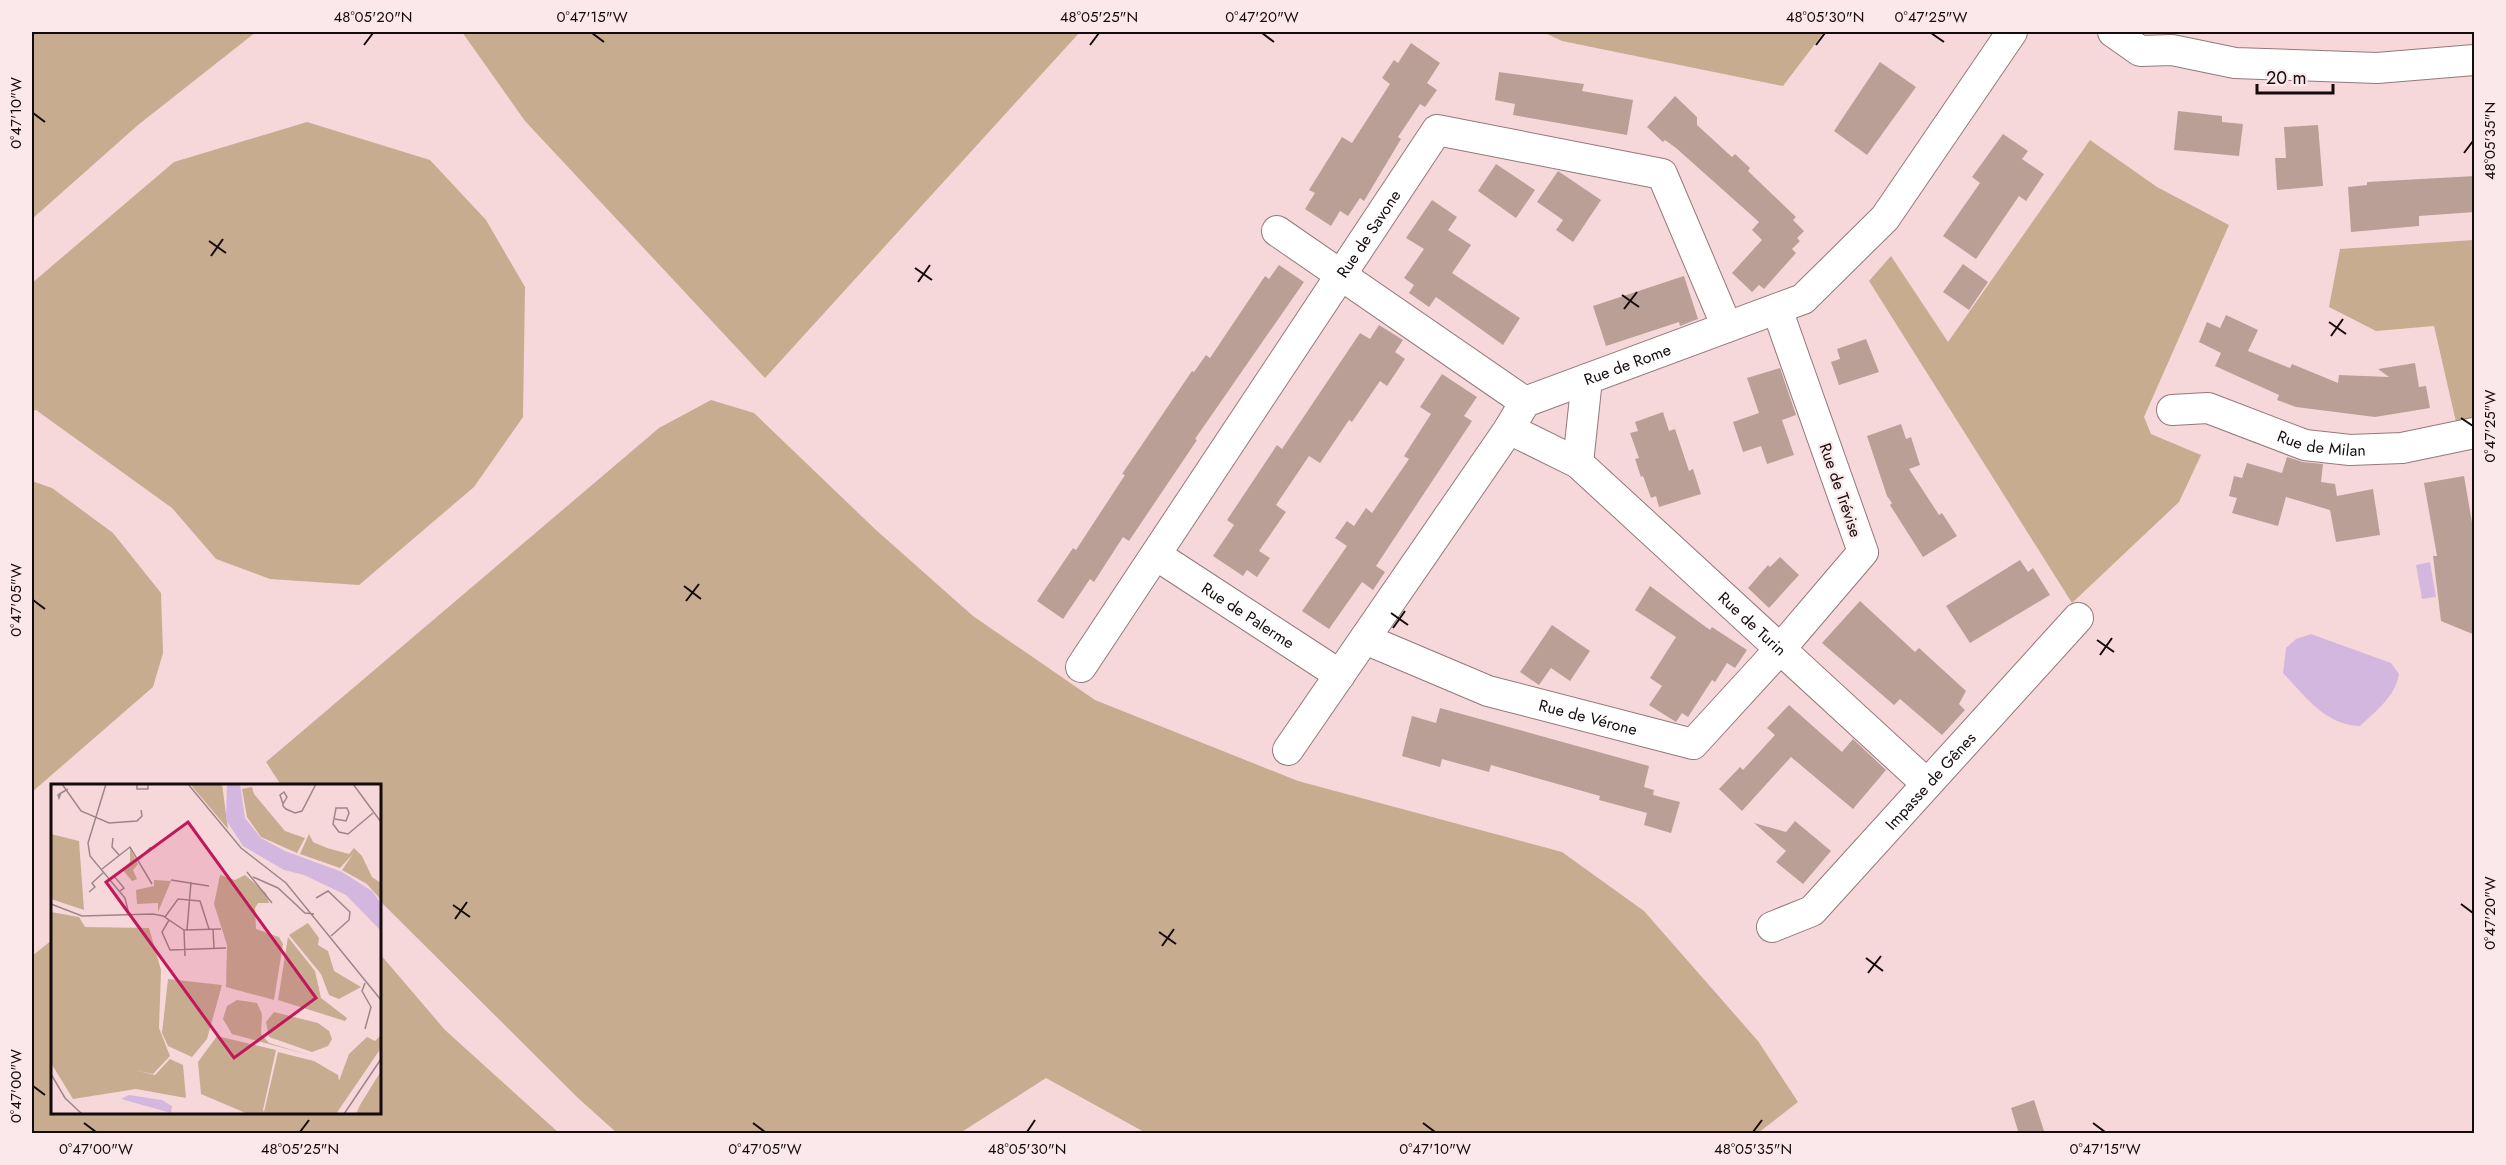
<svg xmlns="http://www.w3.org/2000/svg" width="2506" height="1165" font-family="Jost,sans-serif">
  <rect width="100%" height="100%" fill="#f7d8da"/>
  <!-- green -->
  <g fill="#c7ac90">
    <polygon points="32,32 256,32 138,125 32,219"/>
    <polygon points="462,32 1080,32 765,378 525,121"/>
    <polygon points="1543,32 1824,32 1783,86 1562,41"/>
    <polygon points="307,122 430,160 486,220 525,287 523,417 474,487 359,585 270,579 216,559 172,508 36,410 32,411 32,283 174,162"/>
    <polygon points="2090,140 2157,187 2229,225 2144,417 2151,434 2201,455 2179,502 2072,603 1869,281 1891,256 1948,342"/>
    <polygon points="2474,240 2474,420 2456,422 2434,326 2376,331 2329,307 2340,249"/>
    <polygon points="711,400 754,413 876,530 973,616 1095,700 1298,781 1562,852 1644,911 1758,1041 1798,1102 1758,1133 1146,1133 1046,1078 960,1133 617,1133 578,1098 380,901 380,786 281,785 266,762 659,428"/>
    <polygon points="32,481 52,488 113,533 161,593 163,653 153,687 32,792"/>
    <polygon points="52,940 52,1112 380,1112 380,954 445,1030 559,1133 32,1133 32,956"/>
  </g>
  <!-- water -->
  <g fill="#d4b7df">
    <polygon points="2430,562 2436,597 2422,599 2416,565"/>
    <path d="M2311 634 2391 663 2399 674C2395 697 2376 711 2360 726 2325 725 2305 696 2283 673L2286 648 2296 639Z"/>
  </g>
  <!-- building -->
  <g fill="#ba9f96">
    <polygon points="1411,43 1440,63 1427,83 1437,90 1425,107 1420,104 1398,137 1401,139 1364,201 1360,198 1348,216 1340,211 1331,226 1305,209 1315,193 1309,190 1342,137 1352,143 1390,84 1382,78 1394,60 1398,63"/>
    <polygon points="1880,62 1916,87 1867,155 1834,131"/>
    <polygon points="1499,72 1584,84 1582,91 1633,100 1627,135 1513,115 1515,104 1495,100"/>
    <polygon points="1675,96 1697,117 1697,125 1732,157 1735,154 1750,168 1748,171 1796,217 1793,220 1804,231 1797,238 1800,241 1792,249 1796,253 1764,289 1759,285 1752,292 1732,273 1762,240 1752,230 1759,222 1676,148 1665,140 1663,142 1647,127"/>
    <polygon points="2178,111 2222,116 2222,122 2243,124 2239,156 2174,150"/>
    <polygon points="2318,125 2323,186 2277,190 2275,158 2286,158 2284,127"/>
    <polygon points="2003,134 2028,151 2022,159 2044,174 2026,201 2019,196 1976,259 1943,236 1980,183 1972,177"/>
    <polygon points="1496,164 1535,190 1516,218 1478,191"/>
    <polygon points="1558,171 1601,200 1573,242 1556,230 1563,220 1537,202"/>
    <polygon points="2475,176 2475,212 2419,216 2419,226 2351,232 2348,187 2367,185 2367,182"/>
    <polygon points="1432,200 1457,217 1448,230 1471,245 1452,273 1520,318 1503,345 1436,297 1429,307 1409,293 1414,285 1404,278 1424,249 1406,238"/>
    <polygon points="1963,264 1988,282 1969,310 1943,292"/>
    <polygon points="1279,265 1304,282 1195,439 1197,440 1129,541 1123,537 1094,582 1090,579 1063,619 1037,601 1073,548 1076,550 1125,475 1122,474 1192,371 1194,372 1206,355 1210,358 1265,276 1269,279"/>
    <polygon points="1684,276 1698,319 1680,326 1679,322 1606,346 1593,306"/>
    <polygon points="2226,315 2258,330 2248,351 2290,368 2292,364 2338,383 2339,375 2389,377 2378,369 2415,363 2419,387 2426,386 2430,408 2375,417 2296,407 2277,400 2279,395 2215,366 2221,353 2199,342 2207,322 2220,328"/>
    <polygon points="1379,325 1403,340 1395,352 1405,359 1387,386 1380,381 1352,422 1349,420 1320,463 1309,456 1276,505 1286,512 1259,551 1270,558 1257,577 1247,570 1243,576 1213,556 1234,525 1227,520 1277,445 1282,449 1360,333 1370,339"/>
    <polygon points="1866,339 1879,372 1839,385 1831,362 1840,359 1837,349"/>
    <polygon points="1780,368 1796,415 1782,420 1794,455 1767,464 1761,446 1743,452 1733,422 1759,413 1747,378"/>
    <polygon points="1442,374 1477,397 1464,416 1472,421 1376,566 1385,572 1373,590 1362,582 1329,629 1302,611 1347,546 1335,538 1347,521 1354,526 1366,508 1372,513 1409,459 1404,456 1431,414 1420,407"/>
    <polygon points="1663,412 1669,431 1675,429 1689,471 1693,469 1701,494 1659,507 1656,496 1651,498 1643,476 1641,477 1635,459 1639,458 1630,433 1638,431 1635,422"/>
    <polygon points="1901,424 1906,439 1911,437 1920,465 1909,469 1939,515 1942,513 1957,536 1923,557 1890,505 1892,503 1887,496 1867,436"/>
    <polygon points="2287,457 2303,462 2323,464 2321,482 2335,484 2337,496 2373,489 2380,535 2336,542 2330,510 2286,497 2278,526 2232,513 2237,498 2229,496 2234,476 2242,478 2247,463 2282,473"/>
    <polygon points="2464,476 2475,540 2475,635 2441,621 2433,556 2437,556 2424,483"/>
    <polygon points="1780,557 1799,575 1769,608 1748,588 1768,565 1770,567"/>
    <polygon points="2020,560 2028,572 2033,568 2050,595 1970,643 1946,606"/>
    <polygon points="1650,586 1710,630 1712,627 1747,650 1735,668 1727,663 1715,682 1712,680 1688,717 1682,713 1676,722 1649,705 1662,686 1650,678 1676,637 1635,610"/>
    <polygon points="1860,601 1915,652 1919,648 1966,691 1959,704 1965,710 1942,735 1900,699 1894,705 1822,643"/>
    <polygon points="1552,625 1590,651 1570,681 1551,668 1539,685 1520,672"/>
    <polygon points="1789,705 1842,752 1853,739 1886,770 1853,809 1791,757 1742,811 1719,789 1740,767 1743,770 1775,735 1767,728"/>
    <polygon points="1440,708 1649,766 1644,787 1654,790 1653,795 1680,802 1671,833 1644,825 1647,813 1599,800 1600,796 1491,765 1489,772 1442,759 1440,767 1402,756 1412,716 1436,723"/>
    <polygon points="1795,821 1831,851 1803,884 1776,862 1786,851 1754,823 1786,832"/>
    <polygon points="2034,1100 2045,1134 2019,1134 2011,1108"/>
  </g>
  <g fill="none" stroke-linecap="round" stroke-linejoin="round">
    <!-- minor casing -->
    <g stroke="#94787b" stroke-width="32">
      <g id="minor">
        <polyline points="2113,32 2140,51 2172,50 2235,63 2377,68 2474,60"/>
        <polyline points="1277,231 1525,402"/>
        <path id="s1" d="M2172 410 2208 408 2305 445 2350 450 2402 448 2474 433"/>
        <path id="s2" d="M1509 429 1578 463 1927 784"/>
        <polyline points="1578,463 1587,379"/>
        <path id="s3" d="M1156 555 1340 675"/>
        <path id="s4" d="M1365 639 1488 691 1693 744 1781 648 1863 552 1777 309"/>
        <path id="s5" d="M1081 667 1437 130 1662 174 1727 327"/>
        <path id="s6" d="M1288 750 1509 429 1525 402 1803 299 1885 218 2012 32"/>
        <path id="s7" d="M1772 927 1812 911 2078 618"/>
      </g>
    </g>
    <!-- minor -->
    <use href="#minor" stroke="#fff" stroke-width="30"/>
  </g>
  <!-- ticks -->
  <path fill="none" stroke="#140b0c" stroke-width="2" d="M592 33 604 42M1262 33 1274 42M1931 33 1944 42M364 45 373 33M1090 45 1099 33M1816 45 1825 33M33 113 45 122M2464 153 2473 141M209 241 226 253M211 256 223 239M915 268 932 280M918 282 930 265M1622 295 1639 307M1624 309 1637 292M2329 322 2346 334M2331 336 2343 319M2461 418 2473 426M684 586 701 599M33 600 45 609M686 601 699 584M1391 613 1408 625M1393 628 1405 611M2097 640 2114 652M2100 655 2112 638M2461 904 2473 913M453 905 470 917M455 919 467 902M1159 932 1176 944M1162 946 1174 929M1866 958 1883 971M1868 973 1881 956M33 1086 45 1095M84 1123 96 1132M753 1123 765 1132M1423 1123 1435 1132M2093 1123 2105 1132M300 1132 309 1120M1027 1132 1035 1120M1753 1132 1762 1120"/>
  <g text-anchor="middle" stroke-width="4.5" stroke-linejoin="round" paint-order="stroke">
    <!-- street labels -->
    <g font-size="16" fill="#140b0c" stroke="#fbe8ea">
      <text dy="6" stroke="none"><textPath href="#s5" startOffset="520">Rue de Savone</textPath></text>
      <text dy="6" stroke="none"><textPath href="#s6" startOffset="530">Rue de Rome</textPath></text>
      <text dy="6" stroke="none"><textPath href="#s1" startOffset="156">Rue de Milan</textPath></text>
      <text transform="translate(1841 490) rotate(71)" y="6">Rue de Trévise</text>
      <text dy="6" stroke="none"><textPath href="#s3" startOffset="110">Rue de Palerme</textPath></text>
      <text dy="6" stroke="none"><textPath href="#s2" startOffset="314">Rue de Turin</textPath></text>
      <text dy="6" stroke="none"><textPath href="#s4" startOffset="237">Rue de Vérone</textPath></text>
      <text dy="6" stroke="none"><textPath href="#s7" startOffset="219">Impasse de Gênes</textPath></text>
    </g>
  </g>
  <!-- overview -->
  <g transform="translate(51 784)">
    <rect width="330" height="330" fill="#f7d8da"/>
    <path d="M139 0H171L177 45ZM201 3 203 10 234 47 254 54 246 69 210 53 196 33 191 5ZM0 50 28 57 33 126 0 115ZM258 50 262 58 276 64 298 70 303 64 311 72 321 93 330 99V116L316 100 291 86 302 70 289 84 249 70ZM79 64 87 80 82 86 86 95 81 97 71 85 79 78ZM169 91 184 96 194 91 215 109 218 119H207L204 124 205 145 228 153 232 160 223 216 175 203 176 161 163 120ZM103 96 120 97 107 128V119L86 120 85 106 103 102ZM0 128 28 133 34 143 98 144 110 186 108 244 119 272 102 290 83 286 104 291 119 275 132 281 135 314 85 305 22 315 0 279ZM257 139 268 154 267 161 277 167 283 187 310 203 288 215 278 211 270 190 238 151ZM237 153 264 187 270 214 296 234 294 237 227 216ZM117 195 171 201 156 255 141 273 117 262 111 249ZM186 216 206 219 211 230 210 250 218 259 258 271 181 250 172 235 176 222ZM223 228 267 239 278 247 281 255 277 262 261 268 218 253 215 238ZM330 251V264L285 330H197L150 310 147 278 166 252 225 266 212 326 213 328 227 268 263 277 287 291 288 297 298 270 316 253 324 257ZM330 287V330H305L309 321Z" fill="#c7ac90"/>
    <path d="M176 0H189L194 34 210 54 234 67 291 88 321 107 330 119V147L295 111 253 91 233 86 192 62 175 36ZM78 311 111 316 121 322 120 329 70 315Z" fill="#d4b7df"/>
    <path fill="none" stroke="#9c8688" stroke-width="1.5" d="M11 0 30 27 58 39 86 37 91 32 90 26M55 0 37 59 39 72 74 114 78 131M86 0V5H97V0M137 0 190 64 235 99 330 216M302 0 330 38M10 9 8 14 7 11 10 9 17 5M232 20 236 13 233 8 229 11 232 20V22L235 25 244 29 251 27 265 0M284 35 295 37 298 29 296 24H285L282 40 288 48 297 50 322 29M62 54 61 63 68 71M86 77 100 63M51 85 79 63 101 100M196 88 221 119M202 93 227 104 254 129 263 130M60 95 63 92 73 104 69 107M120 96 158 102M38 108 44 103 41 99 53 88M265 114 277 107 299 128 298 136 280 152M0 120 31 132 102 130 112 132 133 146 170 145M114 133 127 115 149 117 158 145M118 136 111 148 119 166 175 164M162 145 163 164M133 146 134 172M136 146 140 98M314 245 320 223 311 207 314 199M0 290 14 314 31 330M293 330 330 275"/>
    <path fill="#c2185b" fill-opacity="0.15" stroke="#c2185b" stroke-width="3" d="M137 38 265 214 183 274 55 98Z"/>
    <rect width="330" height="330" fill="none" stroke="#140b0c" stroke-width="3"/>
  </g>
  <!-- border -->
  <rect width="2506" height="1165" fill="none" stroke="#fbe8ea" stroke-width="66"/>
  <!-- scale -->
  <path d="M2257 84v9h76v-9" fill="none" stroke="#140b0c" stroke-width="3"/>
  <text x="2266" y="84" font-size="18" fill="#140b0c" stroke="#fbe8ea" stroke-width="4.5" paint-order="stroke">20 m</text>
  <rect x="33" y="33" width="2440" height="1099" fill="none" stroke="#140b0c" stroke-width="2"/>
  <g font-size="15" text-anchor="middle" fill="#140b0c">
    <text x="373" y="22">48°05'20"N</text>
    <text x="592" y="22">0°47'15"W</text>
    <text x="1099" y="22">48°05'25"N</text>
    <text x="1262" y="22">0°47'20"W</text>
    <text x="1825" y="22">48°05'30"N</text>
    <text x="1931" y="22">0°47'25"W</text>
    <text transform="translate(16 113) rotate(-90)" y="5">0°47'10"W</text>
    <text transform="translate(2490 141) rotate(-90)" y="5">48°05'35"N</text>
    <text transform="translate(2490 426) rotate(-90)" y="5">0°47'25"W</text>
    <text transform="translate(16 600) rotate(-90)" y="5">0°47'05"W</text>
    <text transform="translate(2490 913) rotate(-90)" y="5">0°47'20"W</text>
    <text transform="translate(16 1086) rotate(-90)" y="5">0°47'00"W</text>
    <text x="96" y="1154">0°47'00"W</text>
    <text x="300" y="1154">48°05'25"N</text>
    <text x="765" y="1154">0°47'05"W</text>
    <text x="1027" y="1154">48°05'30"N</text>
    <text x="1435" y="1154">0°47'10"W</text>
    <text x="1753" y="1154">48°05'35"N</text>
    <text x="2105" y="1154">0°47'15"W</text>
  </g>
</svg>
